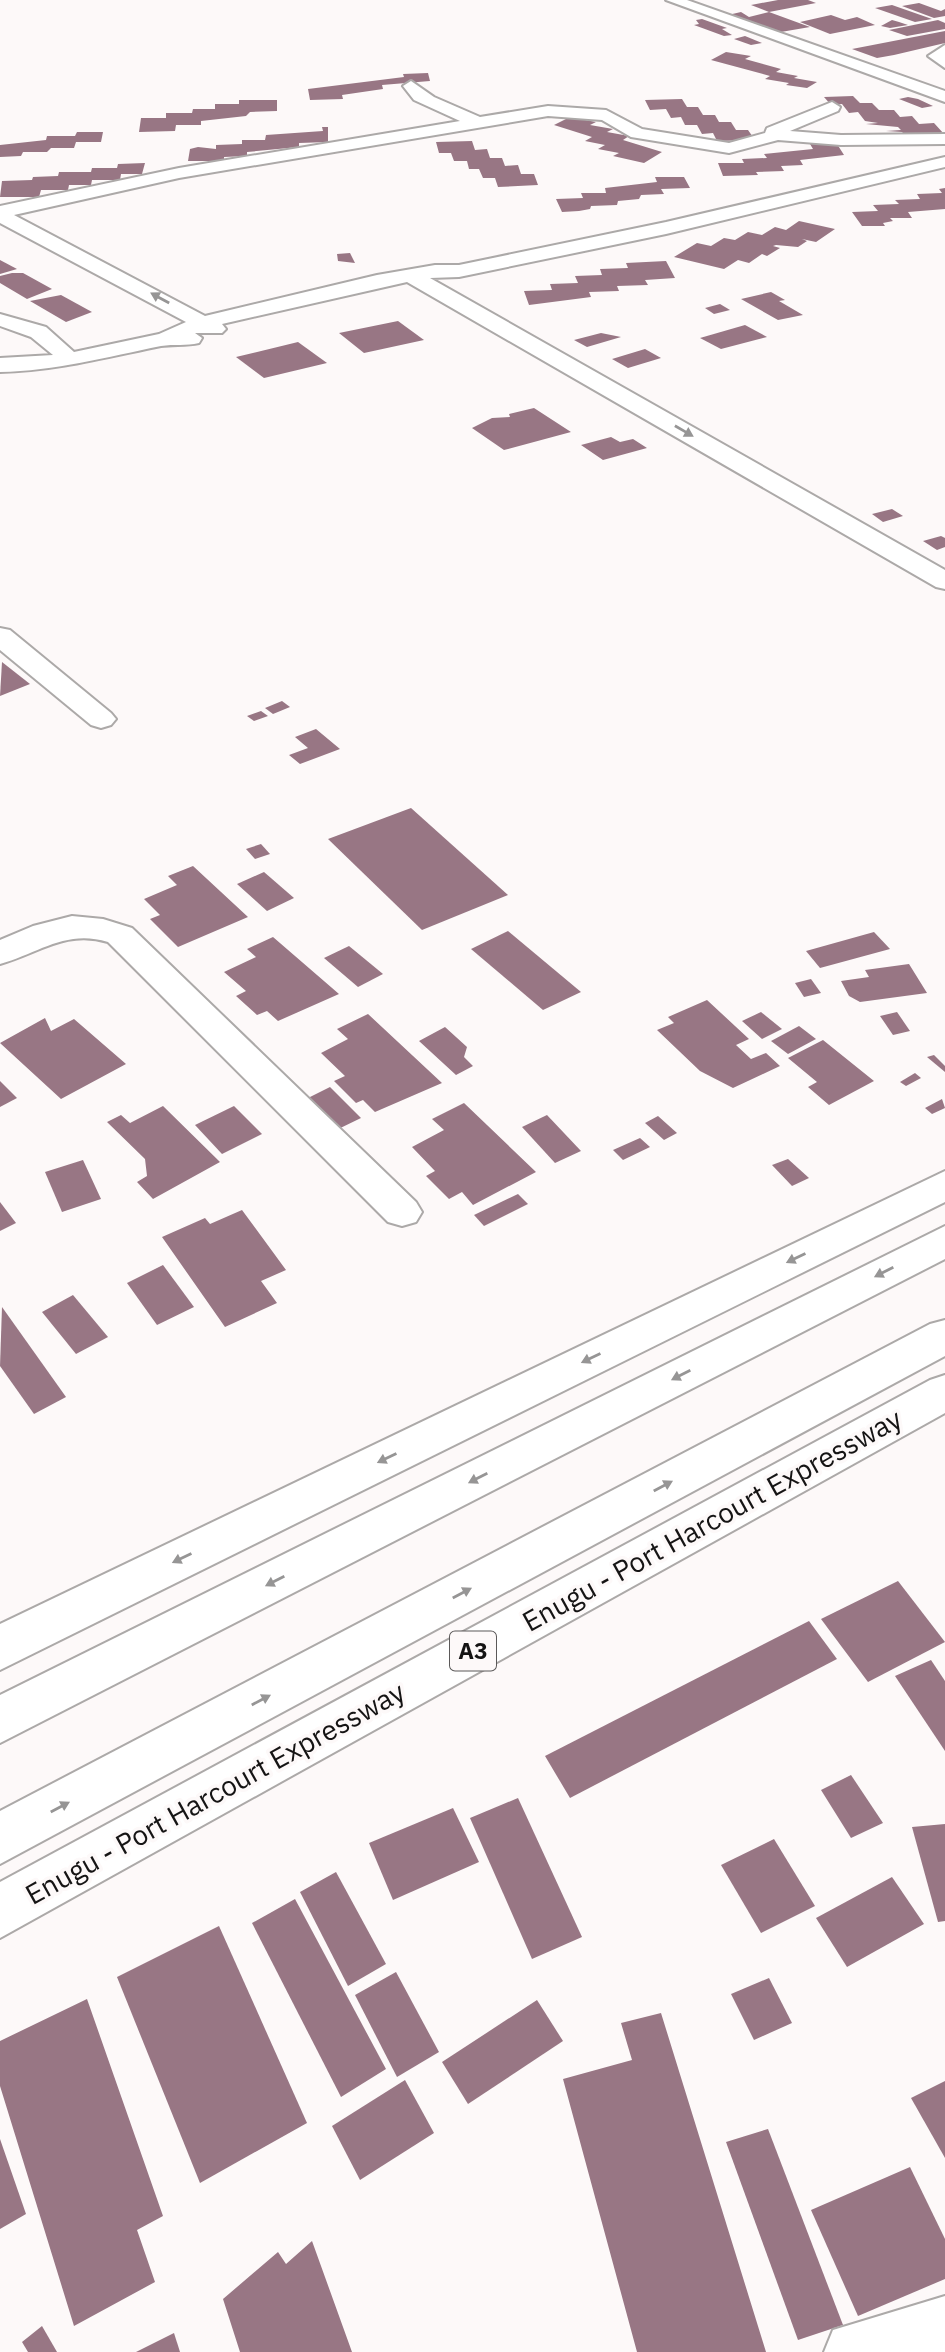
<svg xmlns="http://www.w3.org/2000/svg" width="945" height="2352" font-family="'IBM Plex Sans',sans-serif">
  <rect width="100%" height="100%" fill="#fdf9f9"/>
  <!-- building -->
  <g fill="#987684">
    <polygon points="778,0 808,0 816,3 769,12 751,5"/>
    <polygon points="919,3 941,11 945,9 945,16 934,18 902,6"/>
    <polygon points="892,5 932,19 915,22 875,8"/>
    <polygon points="741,12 749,17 769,12 810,27 775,33 728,15"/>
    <polygon points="831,15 845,20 857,17 875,25 830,34 800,22"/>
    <polygon points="702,19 727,28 722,29 732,35 724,36 694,25 699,24 696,20"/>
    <polygon points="892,20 899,22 908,25 890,28 881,26"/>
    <polygon points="938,20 945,23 945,29 907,36 889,30"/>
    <polygon points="945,31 945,43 894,55 877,58 852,49"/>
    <polygon points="745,36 762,43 751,45 734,39"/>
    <polygon points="726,52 751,56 745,59 781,69 776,72 798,76 794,78 817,82 807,88 786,85 789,83 765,79 770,76 711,60"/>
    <polygon points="428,73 430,81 382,85 383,89 342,95 343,99 310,100 308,89 404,77 403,74"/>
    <polygon points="853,96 860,103 872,103 879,110 894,110 900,117 912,116 919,124 934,123 944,134 905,135 902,132 886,131 901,130 898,127 866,124 878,123 865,121 858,112 849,113 842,104 831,105 824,97"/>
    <polygon points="908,97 918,99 933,106 922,108 899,99"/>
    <polygon points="682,99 687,107 698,107 703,115 715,115 719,122 731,122 736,130 748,130 755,140 717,141 713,133 702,134 697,125 685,125 681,117 671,118 666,109 650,110 645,100"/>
    <polygon points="239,100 277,100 277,111 250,112 246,116 201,121 201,125 176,125 175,131 139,132 141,118 166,118 166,113 192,113 193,109 215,109 215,104 239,104"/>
    <polygon points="570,117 596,122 590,125 613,129 607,132 629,136 623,140 662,152 644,163 613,156 619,153 598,149 605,145 585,141 592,137 554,125"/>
    <polygon points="322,127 328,127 328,142 299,143 299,147 247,152 247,156 224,157 224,161 188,161 190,149 198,147 216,149 216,145 242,144 242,140 265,140 266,135 323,131"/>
    <polygon points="77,132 103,132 101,142 76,142 74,148 51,148 47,152 23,152 21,156 0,157 0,145 46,140 47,136 75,136"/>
    <polygon points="472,141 475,150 487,149 490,158 502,158 505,166 518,165 521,174 534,174 538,185 498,187 495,178 483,178 479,169 469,169 467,161 454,161 451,153 439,153 436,142"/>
    <polygon points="810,144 837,144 844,155 800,160 803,165 781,166 784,171 756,172 758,175 723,176 718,163 744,163 742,159 767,158 764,154 813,149"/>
    <polygon points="145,163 142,174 121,174 120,180 92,180 91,185 69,185 68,190 41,190 39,197 0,197 2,181 32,180 33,177 58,176 59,172 91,172 92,168 117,168 118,164"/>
    <polygon points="655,177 684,177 690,188 661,189 664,194 641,195 639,199 618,201 617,205 591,206 590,209 579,211 562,212 556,199 583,198 581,193 606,193 605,188 657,182"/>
    <polygon points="945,188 945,209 908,212 912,218 890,218 893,221 883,223 885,226 862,226 852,212 878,211 873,205 899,204 895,200 920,199 917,194 942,193 939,189"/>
    <polygon points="799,221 835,229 816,242 802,239 807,241 798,247 776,245 773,246 780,248 767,256 762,254 749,263 738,260 724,269 674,257 697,243 711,246 724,238 735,240 748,232 762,235 775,227 786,230"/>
    <polygon points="350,253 355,263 338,261 337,254"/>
    <polygon points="0,260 17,269 0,274"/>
    <polygon points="666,261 675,278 645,280 648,285 617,286 619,291 589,292 591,297 529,305 524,291 552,290 550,284 578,283 575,276 602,275 600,269 628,268 626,263"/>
    <polygon points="12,273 23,273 52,289 27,299 0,283 0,276"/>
    <polygon points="771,292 785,300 779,301 803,315 778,320 741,299"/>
    <polygon points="61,295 92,312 66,322 30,301"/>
    <polygon points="720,304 730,310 714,314 705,308"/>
    <polygon points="398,321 424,340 364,353 339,333"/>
    <polygon points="745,325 767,337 721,349 700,338"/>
    <polygon points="601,333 621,337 587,347 574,340"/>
    <polygon points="298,342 327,363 264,378 236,357"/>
    <polygon points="645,349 661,358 628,368 612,359"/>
    <polygon points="534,408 571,432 504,450 472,428 492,418 510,417 509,414"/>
    <polygon points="611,437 620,442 633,439 647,448 603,460 581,445"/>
    <polygon points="892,509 903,516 883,522 872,514"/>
    <polygon points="941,536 945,538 945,547 937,550 923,541"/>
    <polygon points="2,662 30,684 0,696"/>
    <polygon points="282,701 290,707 273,714 265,708"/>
    <polygon points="261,711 268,716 254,721 247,716"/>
    <polygon points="316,729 340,749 300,764 289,755 308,748 295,737"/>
    <polygon points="411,808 508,895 422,930 328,839"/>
    <polygon points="261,844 270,854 255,859 246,849"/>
    <polygon points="193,866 248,917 178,947 150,919 160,915 144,899 177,885 168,876"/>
    <polygon points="264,872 294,898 267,911 237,884"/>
    <polygon points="508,931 581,992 543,1010 471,949"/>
    <polygon points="874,932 890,949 820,968 806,951"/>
    <polygon points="273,937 339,994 278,1021 267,1011 257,1015 236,996 246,991 224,972 256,957 247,949"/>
    <polygon points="349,946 383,974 358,987 324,958"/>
    <polygon points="909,964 927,993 860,1002 849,996 841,981 869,977 865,970"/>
    <polygon points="811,979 821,993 804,997 795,983"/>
    <polygon points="707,1000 749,1039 736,1045 751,1059 766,1053 780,1066 733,1088 700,1071 657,1030 674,1023 668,1017"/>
    <polygon points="761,1012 782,1029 762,1039 742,1021"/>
    <polygon points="897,1012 910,1031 893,1035 880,1016"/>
    <polygon points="368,1014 442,1083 375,1112 363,1100 356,1103 334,1081 345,1076 321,1053 348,1039 337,1029"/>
    <polygon points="45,1018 51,1031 74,1019 126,1064 61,1099 0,1043"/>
    <polygon points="799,1026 816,1039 788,1054 771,1041"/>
    <polygon points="445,1027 467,1047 464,1057 473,1066 456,1075 419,1041"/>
    <polygon points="823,1040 874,1081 829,1105 808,1087 817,1082 788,1058"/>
    <polygon points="934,1055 945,1066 945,1072 927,1057"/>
    <polygon points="915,1073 921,1078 906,1086 900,1082"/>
    <polygon points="0,1081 17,1098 0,1107"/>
    <polygon points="330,1087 361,1118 328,1134 298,1103"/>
    <polygon points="942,1099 945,1108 932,1114 925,1108"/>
    <polygon points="464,1103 536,1172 473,1205 462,1192 449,1199 426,1176 435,1171 412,1147 444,1130 432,1119"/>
    <polygon points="163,1106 220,1162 153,1199 137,1182 147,1176 145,1159 107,1122 121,1115 130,1123"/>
    <polygon points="234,1106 262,1134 222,1154 195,1125"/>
    <polygon points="547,1115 581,1151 555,1163 522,1127"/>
    <polygon points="658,1116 677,1133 664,1140 645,1123"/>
    <polygon points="640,1138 650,1147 623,1160 613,1150"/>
    <polygon points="788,1159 809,1178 792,1186 772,1165"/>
    <polygon points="83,1160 101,1199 62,1212 45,1172"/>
    <polygon points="518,1194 528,1204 484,1226 474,1215"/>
    <polygon points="0,1202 16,1223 0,1231"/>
    <polygon points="242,1210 286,1270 261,1281 277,1303 225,1327 162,1237 205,1218 210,1224"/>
    <polygon points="163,1265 194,1307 157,1325 127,1283"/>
    <polygon points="73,1295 108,1337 76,1354 42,1312"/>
    <polygon points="2,1307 66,1397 34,1414 0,1366"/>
    <polygon points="898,1581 945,1642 868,1682 821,1619"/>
    <polygon points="809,1621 837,1659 570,1798 545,1756"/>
    <polygon points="931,1660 945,1681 945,1751 895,1676"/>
    <polygon points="851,1775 883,1823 851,1838 821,1790"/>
    <polygon points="518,1798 582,1937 532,1959 470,1818"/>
    <polygon points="453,1808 479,1862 393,1900 369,1843"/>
    <polygon points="945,1824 945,1921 938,1922 912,1827"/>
    <polygon points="774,1839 815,1906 761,1933 721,1865"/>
    <polygon points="336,1872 386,1964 348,1986 300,1892"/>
    <polygon points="892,1877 924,1924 847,1967 816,1918"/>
    <polygon points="295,1899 386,2069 341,2097 252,1923"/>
    <polygon points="219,1926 307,2123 200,2183 117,1977"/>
    <polygon points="396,1972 439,2052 397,2077 355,1995"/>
    <polygon points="769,1978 792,2023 754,2040 731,1994"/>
    <polygon points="87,1999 163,2216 137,2230 155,2282 74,2326 0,2086 0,2041"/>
    <polygon points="537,2000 563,2041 468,2104 442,2062"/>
    <polygon points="661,2013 766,2352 637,2352 563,2079 632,2060 621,2023"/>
    <polygon points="405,2080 434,2133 360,2180 332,2126"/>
    <polygon points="945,2081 945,2158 911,2098"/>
    <polygon points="768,2129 843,2325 798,2340 726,2142"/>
    <polygon points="0,2139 26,2214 0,2229"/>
    <polygon points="910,2167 945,2239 945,2279 858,2316 811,2210"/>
    <polygon points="312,2241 352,2352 240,2352 223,2299 278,2252 286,2264"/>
    <polygon points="42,2326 57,2352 28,2352 22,2342"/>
    <polygon points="174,2333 180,2352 136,2352"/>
  </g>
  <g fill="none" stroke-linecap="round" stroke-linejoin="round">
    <!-- minor casing -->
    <g stroke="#aca9a8" stroke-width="4">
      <g id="minor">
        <polygon points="666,0 687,0 945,91 945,102"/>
        <polygon points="945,45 945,68 928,56"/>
        <path d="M411 81 434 97 480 117 548 106 606 110 642 129 729 143 765 133 767 128 832 102 840 107 838 111 790 131 841 135 945 134V144L841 145 778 140 729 153 631 137 602 120 548 116 179 178 14 215 205 316 377 275 435 265H459L666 222 945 157V167L666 234 459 277 430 278 945 570V589L936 587 407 282 222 324 226 329 222 333H195L202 338 199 343C186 346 174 344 161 346 107 357 55 371 0 372V358L53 355 31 337 0 326V314L46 327 74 352 159 334 186 322 0 223V206L179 168 460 121 414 100 403 86Z"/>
        <polygon points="0,628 10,630 111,713 116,719 111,725 101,728 91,725 0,650"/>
        <path d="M72 916 103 919 132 928 416 1202 422 1212 416 1222 402 1226 388 1222 108 942C66 929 39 953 0 964V940L33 926Z"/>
        <polygon points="945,2296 945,2352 824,2352 833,2330"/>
      </g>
    </g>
    <!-- major casing -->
    <g stroke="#aca9a8" stroke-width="4">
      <g id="major">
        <polygon points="945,1171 945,1202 0,1670 0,1624"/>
        <polygon points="945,1375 945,1413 0,1938 0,1882 930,1380"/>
      </g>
    </g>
    <!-- highway casing -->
    <g stroke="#aca9a8" stroke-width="4">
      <g id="highway">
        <polygon points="945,1226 945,1259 0,1743 0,1695"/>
        <polygon points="945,1320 945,1356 0,1864 0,1811 930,1324"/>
      </g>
    </g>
    <!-- minor -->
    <use href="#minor" fill="#fff" fill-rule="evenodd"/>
    <!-- major -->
    <use href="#major" fill="#fff" fill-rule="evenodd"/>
    <!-- highway -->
    <use href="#highway" fill="#fff" fill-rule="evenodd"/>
  </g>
  <!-- one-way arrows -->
  <defs><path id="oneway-solid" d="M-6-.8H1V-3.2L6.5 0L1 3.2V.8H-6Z" transform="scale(1.75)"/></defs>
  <g fill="#969595">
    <use href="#oneway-solid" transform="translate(160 298) rotate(-151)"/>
    <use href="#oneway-solid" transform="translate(684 431) rotate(30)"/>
    <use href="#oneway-solid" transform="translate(796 1258) rotate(154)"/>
    <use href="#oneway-solid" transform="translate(884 1272) rotate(153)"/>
    <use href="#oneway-solid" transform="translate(591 1358) rotate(154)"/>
    <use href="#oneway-solid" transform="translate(681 1375) rotate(153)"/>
    <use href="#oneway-solid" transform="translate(387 1458) rotate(154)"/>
    <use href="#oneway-solid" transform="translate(478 1478) rotate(153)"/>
    <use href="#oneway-solid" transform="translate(663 1486) rotate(-28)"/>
    <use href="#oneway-solid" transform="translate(182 1558) rotate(154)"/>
    <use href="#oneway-solid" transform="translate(275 1581) rotate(153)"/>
    <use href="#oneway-solid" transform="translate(462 1593) rotate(-28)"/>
    <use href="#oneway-solid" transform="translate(261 1700) rotate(-28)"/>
    <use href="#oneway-solid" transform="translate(60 1807) rotate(-28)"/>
  </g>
  <g text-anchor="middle" stroke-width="7" stroke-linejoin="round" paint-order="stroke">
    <!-- shield labels -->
    <rect fill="#fdf9f9" stroke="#5b5959" stroke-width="2" x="450" y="1631.5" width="46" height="39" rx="5"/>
    <g font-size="23" font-weight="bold" fill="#151414">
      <text x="473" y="1659">A3</text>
    </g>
    <!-- near-street labels -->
    <g font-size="28" fill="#151414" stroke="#fdf9f9">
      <text transform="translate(712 1520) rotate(-29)" y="10">Enugu - Port Harcourt Expressway</text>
      <text transform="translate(215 1793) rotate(-29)" y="10">Enugu - Port Harcourt Expressway</text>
    </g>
  </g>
</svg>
